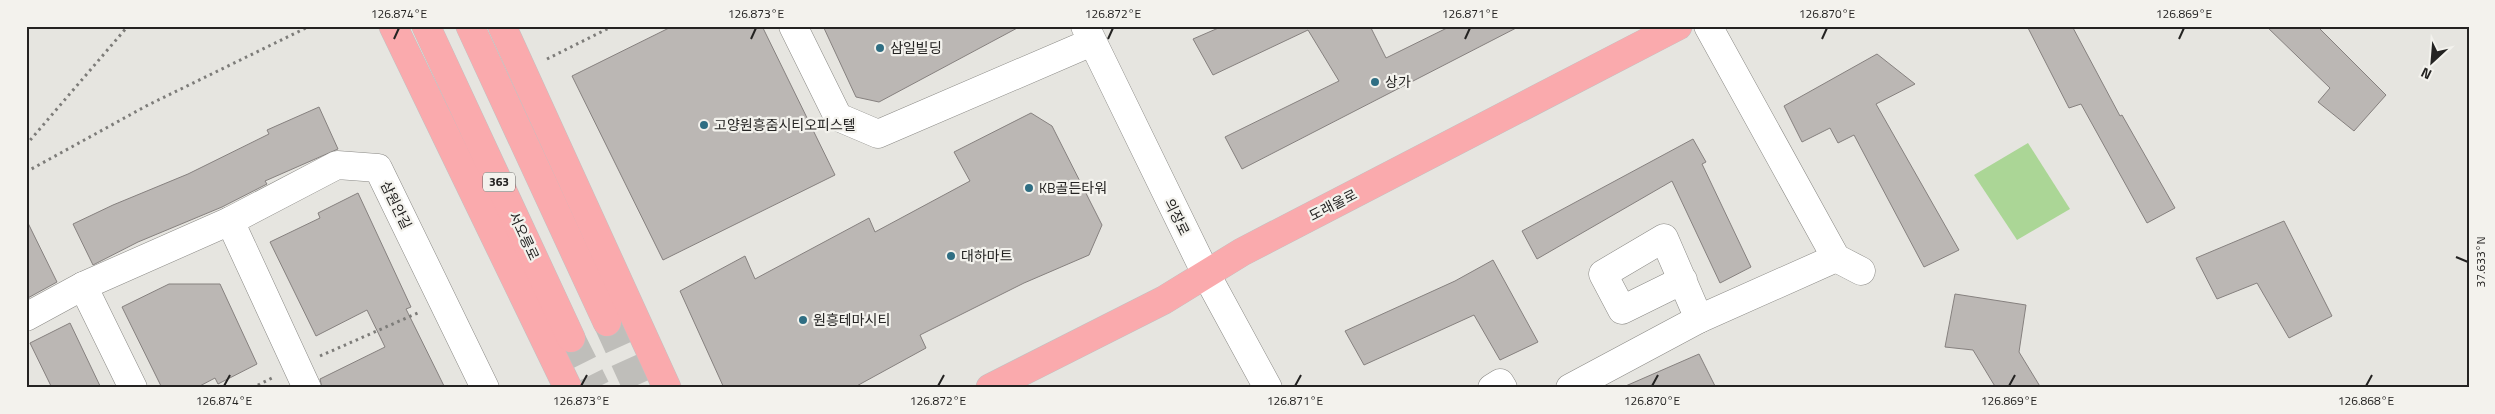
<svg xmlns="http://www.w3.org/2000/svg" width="2495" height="414" font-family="'Titillium Web','Noto Sans KR',sans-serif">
  <rect width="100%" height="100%" fill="#e6e5e0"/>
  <!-- green -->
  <polygon fill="#abd696" points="2028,143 2070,209 2017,240 1974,175"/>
  <!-- building -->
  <g fill="#bbb7b4" stroke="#86817f">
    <polygon points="673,26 762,26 835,175 663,260 572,76"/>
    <polygon points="823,26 1021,26 879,102 856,97"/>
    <polygon points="1223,26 1370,26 1386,58 1451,26 1520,26 1242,169 1225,137 1339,81 1308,30 1213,75 1193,39"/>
    <polygon points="2027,26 2072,26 2120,116 2122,115 2175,208 2147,223 2081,104 2069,108"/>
    <polygon points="2266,26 2317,26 2386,95 2354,131 2318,102 2330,88"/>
    <polygon points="1877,54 1915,84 1876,104 1959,250 1924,267 1854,135 1838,143 1830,128 1802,142 1784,106"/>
    <polygon points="319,107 338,149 265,181 267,184 222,207 138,242 93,265 73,224 113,205 188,174 269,134 267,130"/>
    <polygon points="1031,113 1052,126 1102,225 1089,255 1024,283 920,335 926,348 853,388 724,388 680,291 745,256 755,279 869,218 875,232 970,181 954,152"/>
    <polygon points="1693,139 1706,162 1702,164 1751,267 1720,283 1672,181 1537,259 1522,231"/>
    <polygon points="358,193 411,307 406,309 445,388 322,388 320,379 385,347 367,310 316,336 270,242 320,218 318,213"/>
    <polygon points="26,219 57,282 26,299"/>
    <polygon points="2284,221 2332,316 2289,338 2257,283 2217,299 2196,258"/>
    <polygon points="1493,260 1538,342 1500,360 1474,315 1364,365 1345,331 1455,281"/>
    <polygon points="169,284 220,284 257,364 218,384 215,378 196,388 162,388 122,307"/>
    <polygon points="1955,294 2026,305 2019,352 2041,388 1996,388 1973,350 1945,347"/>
    <polygon points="70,323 101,388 52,388 30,343"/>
    <polygon points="1699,354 1716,388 1621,388"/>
  </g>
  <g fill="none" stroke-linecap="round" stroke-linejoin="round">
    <!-- major-tunnel -->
    <g stroke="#bfbeba" stroke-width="28" stroke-dasharray="28 14" stroke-linecap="butt">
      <polyline points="607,322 637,388"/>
      <polyline points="571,338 596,388"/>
    </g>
    <!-- minor casing -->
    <g stroke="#8a8985" stroke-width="29">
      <g id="minor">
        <polyline points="793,26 838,117 878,134 1092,42"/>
        <polyline points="1085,26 1206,274 1268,388"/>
        <polyline points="1708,26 1836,258 1861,271"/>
        <polyline points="230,221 307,388"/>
        <polyline points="1683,280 1622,310 1603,274 1664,238 1699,319"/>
        <polyline points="83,286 133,388"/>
        <polyline points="26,317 83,286 230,221 337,165 378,168 485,388"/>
        <polyline points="1492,388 1500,383 1503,388"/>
        <polyline points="1570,388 1699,319 1836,258"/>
      </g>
    </g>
    <!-- major casing -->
    <g stroke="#c2c1c1" stroke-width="29">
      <g id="major">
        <polyline points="393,26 568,388"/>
        <polyline points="426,26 571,338"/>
        <polyline points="470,26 607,322"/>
        <polyline points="502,26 667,388"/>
        <polyline points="990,388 1164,300 1242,252 1678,26"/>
      </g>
    </g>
    <!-- path -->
    <g stroke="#7d7c79" stroke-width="3" stroke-dasharray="2.5 4" stroke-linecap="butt">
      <polyline points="547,59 613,26"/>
      <polyline points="26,145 128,26"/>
      <polyline points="26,172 148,105 310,26"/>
      <polyline points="320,356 420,312"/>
      <polyline points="252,388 274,377"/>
    </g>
    <!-- minor -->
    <use href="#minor" stroke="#fff" stroke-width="28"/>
    <!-- major -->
    <use href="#major" stroke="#faaaad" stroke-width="28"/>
  </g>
  <!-- ticks -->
  <path fill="none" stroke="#242322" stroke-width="2" d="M394 39 399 28M751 39 756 28M1108 39 1113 28M1465 39 1470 28M1822 39 1827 28M2179 39 2184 28M2456 257 2468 262M224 386 230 375M581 386 587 375M938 386 944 375M1295 386 1301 375M1652 386 1658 375M2009 386 2015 375M2366 386 2372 375"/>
  <!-- markers -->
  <g fill="#2f6e83" stroke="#f3f2ed" stroke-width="2">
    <circle cx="880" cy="48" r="5"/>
    <circle cx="1375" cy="82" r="5"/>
    <circle cx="704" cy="125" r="5"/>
    <circle cx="1029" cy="188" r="5"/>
    <circle cx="951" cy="256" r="5"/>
    <circle cx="803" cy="320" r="5"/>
  </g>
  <g text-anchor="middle" stroke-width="4.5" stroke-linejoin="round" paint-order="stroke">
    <!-- shield labels -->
    <rect fill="#f3f2ed" stroke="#62615f" stroke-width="1" x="483" y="172.5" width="32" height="19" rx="4"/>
    <g font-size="12" font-weight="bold" fill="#242322">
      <text x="499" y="186">363</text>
    </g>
    <!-- poi labels -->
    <g font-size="14" fill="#242322" stroke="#f3f2ed" text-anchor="start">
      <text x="890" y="53">삼일빌딩</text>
      <text x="1385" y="87">상가</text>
      <text x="714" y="130">고양원흥줌시티오피스텔</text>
      <text x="1039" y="193">KB골든타워</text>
      <text x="961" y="261">대하마트</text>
      <text x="813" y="325">원흥테마시티</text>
    </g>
    <!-- street labels -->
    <g font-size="14" fill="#242322" stroke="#f3f2ed">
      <text transform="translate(396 205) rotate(64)" y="5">삼원안길</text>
      <text transform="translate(1333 205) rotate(-27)" y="5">도래울로</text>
      <text transform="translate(1177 217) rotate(64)" y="5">의장로</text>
      <text transform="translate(524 236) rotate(65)" y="5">서오릉로</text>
    </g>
  </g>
  <!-- border -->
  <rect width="2495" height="414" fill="none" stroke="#f3f2ed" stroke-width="55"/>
  <!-- north arrow -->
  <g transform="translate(2432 62) rotate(206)" stroke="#f3f2ed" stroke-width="4" paint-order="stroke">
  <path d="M0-4L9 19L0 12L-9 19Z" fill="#242322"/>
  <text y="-8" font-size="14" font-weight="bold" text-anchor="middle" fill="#242322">N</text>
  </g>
  <rect x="28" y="28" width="2440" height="358" fill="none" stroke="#242322" stroke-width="2"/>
  <g font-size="12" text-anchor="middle" fill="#242322">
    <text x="399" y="18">126.874°E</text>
    <text x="756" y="18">126.873°E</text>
    <text x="1113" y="18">126.872°E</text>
    <text x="1470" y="18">126.871°E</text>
    <text x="1827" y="18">126.870°E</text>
    <text x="2184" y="18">126.869°E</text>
    <text transform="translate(2481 262) rotate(-90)" y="4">37.633°N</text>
    <text x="224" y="405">126.874°E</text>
    <text x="581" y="405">126.873°E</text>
    <text x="938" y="405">126.872°E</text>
    <text x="1295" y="405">126.871°E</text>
    <text x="1652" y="405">126.870°E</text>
    <text x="2009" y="405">126.869°E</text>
    <text x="2366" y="405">126.868°E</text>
  </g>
</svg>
